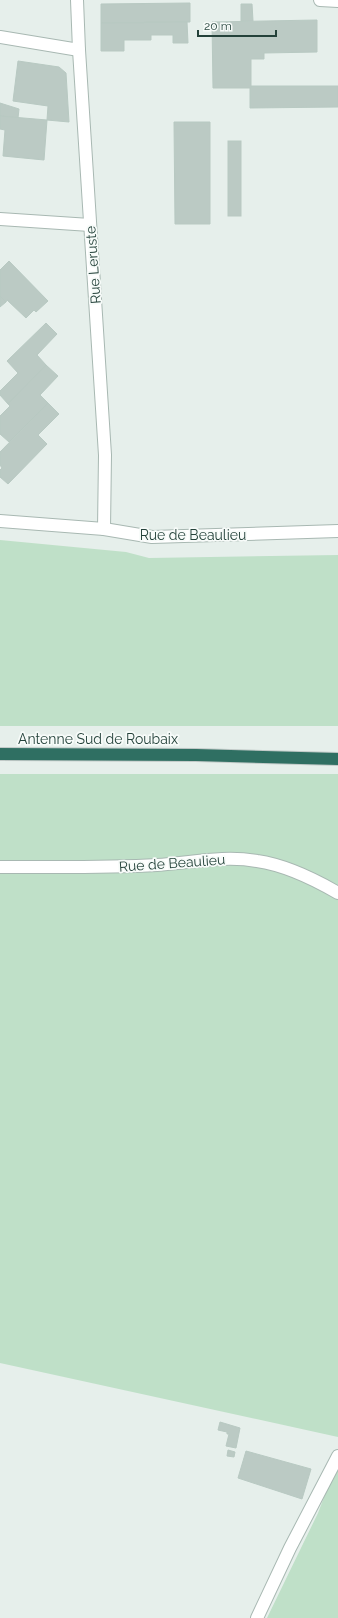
<svg xmlns="http://www.w3.org/2000/svg" width="338" height="1618" font-family="Raleway,sans-serif">
  <rect width="100%" height="100%" fill="#e6efeb"/>
  <!-- green -->
  <g fill="#bfe0c8">
    <polygon points="0,540 126,552 149,558 338,555 338,726 0,726"/>
    <polygon points="0,774 338,774 338,1437 0,1363"/>
    <polygon points="338,1461 338,1618 267,1618 318,1513"/>
  </g>
  <!-- building -->
  <g fill="#bbcac4" stroke="#b8c9c2">
    <polygon points="190,3 190,22 101,23 101,4"/>
    <polygon points="241,4 252,4 253,21 241,21"/>
    <polygon points="317,20 317,52 264,53 264,59 251,59 251,88 213,88 212,22"/>
    <polygon points="187,22 188,43 173,43 173,35 151,35 151,40 124,40 124,51 101,51 101,23"/>
    <polygon points="18,61 59,67 66,73 69,122 47,120 48,106 13,101"/>
    <polygon points="251,86 338,86 338,107 250,108 250,88 251,88"/>
    <polygon points="0,103 19,109 18,118 0,116"/>
    <polygon points="0,116 47,120 44,160 3,156 5,130 0,129"/>
    <polygon points="174,122 210,122 210,224 175,224"/>
    <rect x="228" y="141" width="13" height="75"/>
    <polygon points="9,261 48,301 36,312 34,310 26,318 7,300 6,302 0,296 0,270"/>
    <polygon points="0,296 6,302 0,307"/>
    <polygon points="46,323 57,334 37,355 46,365 8,404 0,395 0,391 18,373 7,361"/>
    <polygon points="46,365 58,376 40,395 48,403 9,442 0,434 0,416 10,406 8,404"/>
    <polygon points="48,403 59,414 38,435 47,444 8,484 0,477 0,470 2,468 0,465 0,452"/>
    <polygon points="220,1422 240,1428 236,1448 226,1446 229,1434 227,1434 227,1432 218,1430"/>
    <polygon points="228,1450 235,1452 234,1457 227,1456"/>
    <polygon points="246,1451 311,1469 302,1499 238,1478"/>
  </g>
  <g fill="none" stroke-linecap="round" stroke-linejoin="round">
    <!-- minor casing -->
    <g stroke="#a8b8b2" stroke-width="14">
      <g id="minor">
        <polyline points="77,0 79,50 105,455 104,529"/>
        <polyline points="320,0 338,1"/>
        <polyline points="0,37 79,50"/>
        <polyline points="0,219 90,225"/>
        <polyline points="0,521 104,529 152,537 338,531"/>
        <path d="M0 867C52 867 105 868 157 865 190 863 224 855 257 861 285 865 314 879 338 893"/>
        <polyline points="257,1618 290,1548 338,1456"/>
      </g>
    </g>
    <!-- highway casing -->
    <g stroke="#c2cac8" stroke-width="14">
      <polyline id="highway" points="0,754 196,755 338,759"/>
    </g>
    <!-- minor -->
    <use href="#minor" stroke="#fff" stroke-width="12"/>
    <!-- highway -->
    <use href="#highway" stroke="#2f6f62" stroke-width="12"/>
  </g>
  <g text-anchor="middle" stroke-width="3.5" stroke-linejoin="round" paint-order="stroke">
    <!-- street labels -->
    <g font-size="14" fill="#24423a" stroke="#f7fbf9">
      <text transform="translate(93 265) rotate(-94)" y="5">Rue Leruste</text>
      <text x="193" y="540">Rue de Beaulieu</text>
      <text x="98" y="744">Antenne Sud de Roubaix</text>
      <text transform="translate(172 863) rotate(-4)" y="5">Rue de Beaulieu</text>
    </g>
  </g>
  <!-- scale -->
  <path d="M198 30v6h78v-6" fill="none" stroke="#24423a" stroke-width="2"/>
  <text x="204" y="30" font-size="12" fill="#24423a" stroke="#f7fbf9" stroke-width="3" paint-order="stroke">20 m</text>
</svg>
